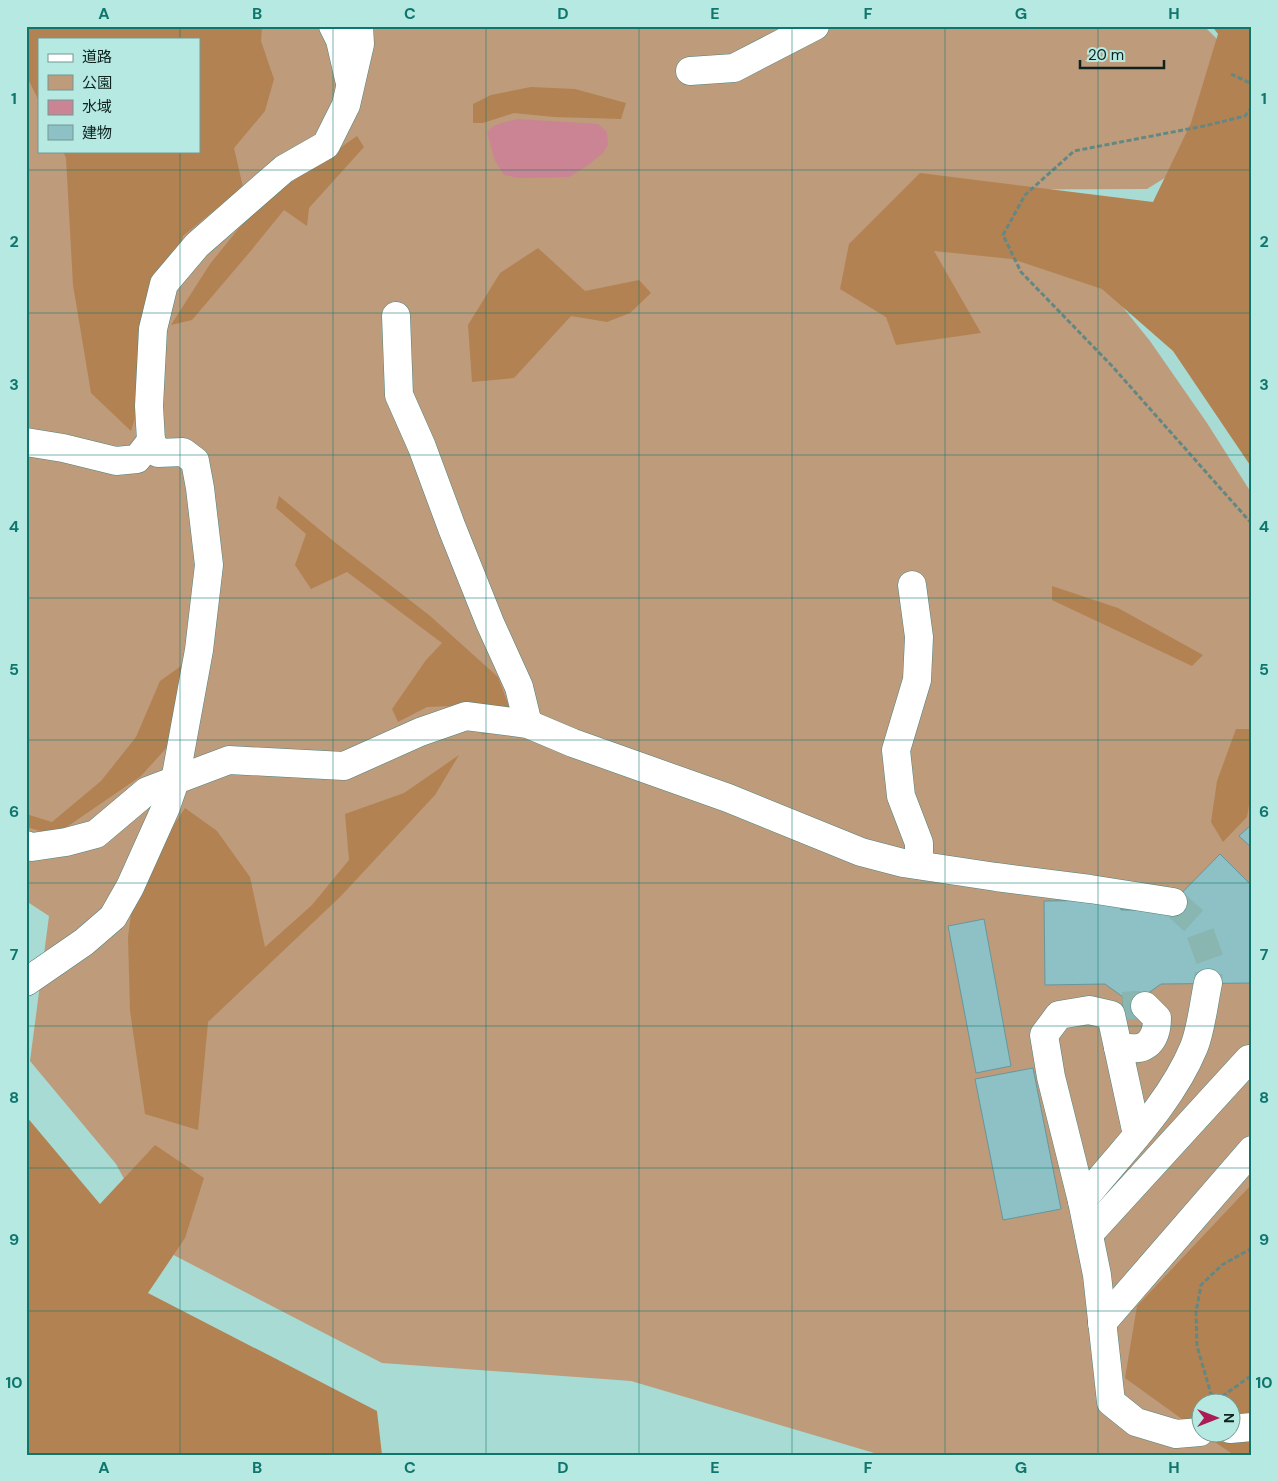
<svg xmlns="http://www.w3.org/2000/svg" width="1278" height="1481" font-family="'DM Sans','Noto Sans JP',sans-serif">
  <rect width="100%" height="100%" fill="#a8dbd4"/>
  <!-- green -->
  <path fill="#be9b7b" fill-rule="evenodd" d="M26 26H1204L1217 39 1229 138 1147 189 922 190 935 241 1092 269 1150 341 1207 423 1252 494V1455H881L631 1381 382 1363 162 1249 116 1164 30 1061 49 916 26 901ZM39 39H199V151H39ZM1200 1404H1230V1434H1200Z"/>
  <!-- forest -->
  <g fill="#b38252">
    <polygon points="26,26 262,26 261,41 274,79 265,111 234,148 243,187 183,236 165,322 131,431 91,393 73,285 66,158 63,151 199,151 199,39 39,39 39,101 26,75"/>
    <polygon points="1212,26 1252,26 1252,468 1173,351 1102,289 1012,259 934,251 981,333 896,345 886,317 840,289 849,244 920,173 1153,202 1191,123 1218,34"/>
    <polygon points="531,87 575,89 626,103 621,119 554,117 514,113 483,123 473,123 473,104 491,95"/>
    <polygon points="357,136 364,147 309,208 307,226 284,210 249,253 192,320 171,325 210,264 256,207"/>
    <polygon points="538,248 585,291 639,280 651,293 630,313 607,322 571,316 514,378 472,382 468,325 500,273"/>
    <polygon points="279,496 337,544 429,615 498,677 516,725 481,735 496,722 478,705 427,707 398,722 392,709 426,660 442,643 347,572 311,589 295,565 306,534 276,508"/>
    <polygon points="1052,586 1118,608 1203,655 1192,666 1052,600"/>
    <polygon points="195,656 179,734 141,776 55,835 26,827 26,814 52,822 101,781 136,737 160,681"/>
    <polygon points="1236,729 1252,729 1252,788 1247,817 1223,842 1211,822 1217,781"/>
    <polygon points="459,755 435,795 341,896 208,1022 198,1130 145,1114 130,1011 128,937 135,884 185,808 217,831 250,877 265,947 312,905 349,860 345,814 404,793"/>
    <polygon points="26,1116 100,1204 155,1145 204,1178 185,1238 148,1293 377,1411 382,1455 26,1455"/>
    <polygon points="1252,1184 1252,1455 1234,1455 1203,1434 1230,1434 1230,1404 1200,1404 1200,1432 1125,1378 1137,1306"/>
  </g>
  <!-- water -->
  <polygon fill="#ca8494" points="517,119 598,124 607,132 608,145 603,153 588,165 569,177 519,178 504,175 495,161 487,132 495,125"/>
  <!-- building -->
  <g fill="#8ec1c6" stroke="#65979c">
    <polygon points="1252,824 1252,848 1239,836"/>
    <polygon points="1220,854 1252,886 1252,983 1161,984 1144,996 1145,1018 1123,1019 1123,997 1105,984 1045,985 1044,901 1120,900 1121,910 1165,910"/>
    <polygon points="984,919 1011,1066 976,1073 948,926"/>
    <polygon points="1033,1068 1061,1209 1003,1220 975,1079"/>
  </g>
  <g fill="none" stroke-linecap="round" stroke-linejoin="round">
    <!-- minor-tunnel -->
    <g stroke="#89b6b0" stroke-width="28" stroke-dasharray="28 14" stroke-linecap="butt">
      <polyline points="1173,902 1197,924 1210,960 1208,983"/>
      <polyline points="1123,1006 1136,1005 1145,1006"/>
    </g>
    <!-- minor casing -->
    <g stroke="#51827b" stroke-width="29">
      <g id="minor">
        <polyline points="333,26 340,40 349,79"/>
        <polyline points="690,71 734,68 815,26"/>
        <polyline points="396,316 399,395 422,447 452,528 490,623 519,687 528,724"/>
        <polyline points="26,442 63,448 116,461 137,459 151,441 149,406 153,329 164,284 197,245 284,169 326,145 346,105 360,44 359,26"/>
        <polyline points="912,585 919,637 917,680 896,750 901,796 919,843 919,865"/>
        <polyline points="26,845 32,847 66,842 96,834 147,791 229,760 344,766 420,732 466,716 528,724 573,743 728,798 861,852 903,863 996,877 1090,889 1173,902"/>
        <polyline points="26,982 84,942 113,917 130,887 166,807 175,781 199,650 209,565 200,488 195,461 183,452 158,453 151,441"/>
        <path d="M1118 1047C1124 1047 1133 1049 1139 1048 1153 1045 1157 1031 1157 1018L1145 1006"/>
        <polyline points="1082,1201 1051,1077 1044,1035 1059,1015 1089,1010 1111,1015 1137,1135"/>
        <polyline points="1089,1234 1249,1059 1252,1062"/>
        <polyline points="1102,1323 1252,1150"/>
        <polyline points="1230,1429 1252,1427"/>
        <path d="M1200 1432 1176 1434 1136 1422 1111 1402 1097 1275 1082 1201C1121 1152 1170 1105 1194 1047 1201 1030 1204 1002 1208 983"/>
      </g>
    </g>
    <!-- path -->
    <g stroke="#638883" stroke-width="3" stroke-dasharray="5 2.5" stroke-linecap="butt">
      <polyline points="1231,74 1252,84"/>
      <polyline points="1252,107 1245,116 1204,126 1074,151 1025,195 1003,235 1021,272 1112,366 1252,524"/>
      <polyline points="1252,1248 1222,1265 1201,1285 1196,1312 1197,1346 1211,1394 1220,1398 1252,1375"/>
    </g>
    <!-- minor -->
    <use href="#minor" stroke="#fff" stroke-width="28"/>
  </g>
  <!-- grid -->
  <path fill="none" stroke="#0f766e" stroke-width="1" stroke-opacity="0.55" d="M180 26V39M333 26V1455M486 26V1455M639 26V1455M792 26V1455M945 26V1455M1098 26V1455M180 151V1455M26 170H1252M26 313H1252M26 455H1252M26 598H1252M26 740H1252M26 883H1252M26 1026H1252M26 1168H1252M26 1311H1252"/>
  <!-- border -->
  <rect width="1278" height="1481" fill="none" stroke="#b5e9e1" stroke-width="55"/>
  <!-- legend -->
  <rect x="38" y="38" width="162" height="115" fill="#b5e9e1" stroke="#729993"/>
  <rect x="48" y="54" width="25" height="8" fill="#ffffff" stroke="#729993"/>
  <text x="82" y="62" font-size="15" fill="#0e221f">道路</text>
  <rect x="48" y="75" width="25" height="15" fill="#be9b7b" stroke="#729993"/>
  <text x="82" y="88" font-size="15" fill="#0e221f">公園</text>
  <rect x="48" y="100" width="25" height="15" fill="#ca8494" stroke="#729993"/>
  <text x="82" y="112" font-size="15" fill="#0e221f">水域</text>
  <rect x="48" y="125" width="25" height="15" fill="#8ec1c6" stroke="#729993"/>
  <text x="82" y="138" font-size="15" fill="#0e221f">建物</text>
  <!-- north arrow -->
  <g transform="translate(1216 1418) rotate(90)"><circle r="24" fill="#b5e9e1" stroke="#729993"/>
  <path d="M0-4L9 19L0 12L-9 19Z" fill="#ac1b53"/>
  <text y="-8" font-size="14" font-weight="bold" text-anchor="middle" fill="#0e221f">N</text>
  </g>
  <!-- scale -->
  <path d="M1080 60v8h84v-8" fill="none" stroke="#0e221f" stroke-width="2.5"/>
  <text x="1088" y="60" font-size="15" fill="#0e221f" stroke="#b5e9e1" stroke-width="4" paint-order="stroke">20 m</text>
  <rect x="28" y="28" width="1222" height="1426" fill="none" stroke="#0f766e" stroke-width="2"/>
  <g font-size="16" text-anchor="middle" font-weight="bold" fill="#0f766e">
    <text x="104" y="19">A</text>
    <text x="257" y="19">B</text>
    <text x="410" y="19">C</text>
    <text x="563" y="19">D</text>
    <text x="715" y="19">E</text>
    <text x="868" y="19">F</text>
    <text x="1021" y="19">G</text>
    <text x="1174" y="19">H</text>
    <text x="14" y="104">1</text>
    <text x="1264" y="104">1</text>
    <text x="14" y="247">2</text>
    <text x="1264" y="247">2</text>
    <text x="14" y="390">3</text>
    <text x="1264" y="390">3</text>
    <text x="14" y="532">4</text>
    <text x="1264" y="532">4</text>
    <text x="14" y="675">5</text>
    <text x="1264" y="675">5</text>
    <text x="14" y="817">6</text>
    <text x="1264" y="817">6</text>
    <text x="14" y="960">7</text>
    <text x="1264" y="960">7</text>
    <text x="14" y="1103">8</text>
    <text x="1264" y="1103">8</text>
    <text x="14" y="1245">9</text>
    <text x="1264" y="1245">9</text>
    <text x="14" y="1388">10</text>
    <text x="1264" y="1388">10</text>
    <text x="104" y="1473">A</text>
    <text x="257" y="1473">B</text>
    <text x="410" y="1473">C</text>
    <text x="563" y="1473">D</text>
    <text x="715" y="1473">E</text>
    <text x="868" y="1473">F</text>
    <text x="1021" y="1473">G</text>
    <text x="1174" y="1473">H</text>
  </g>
</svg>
